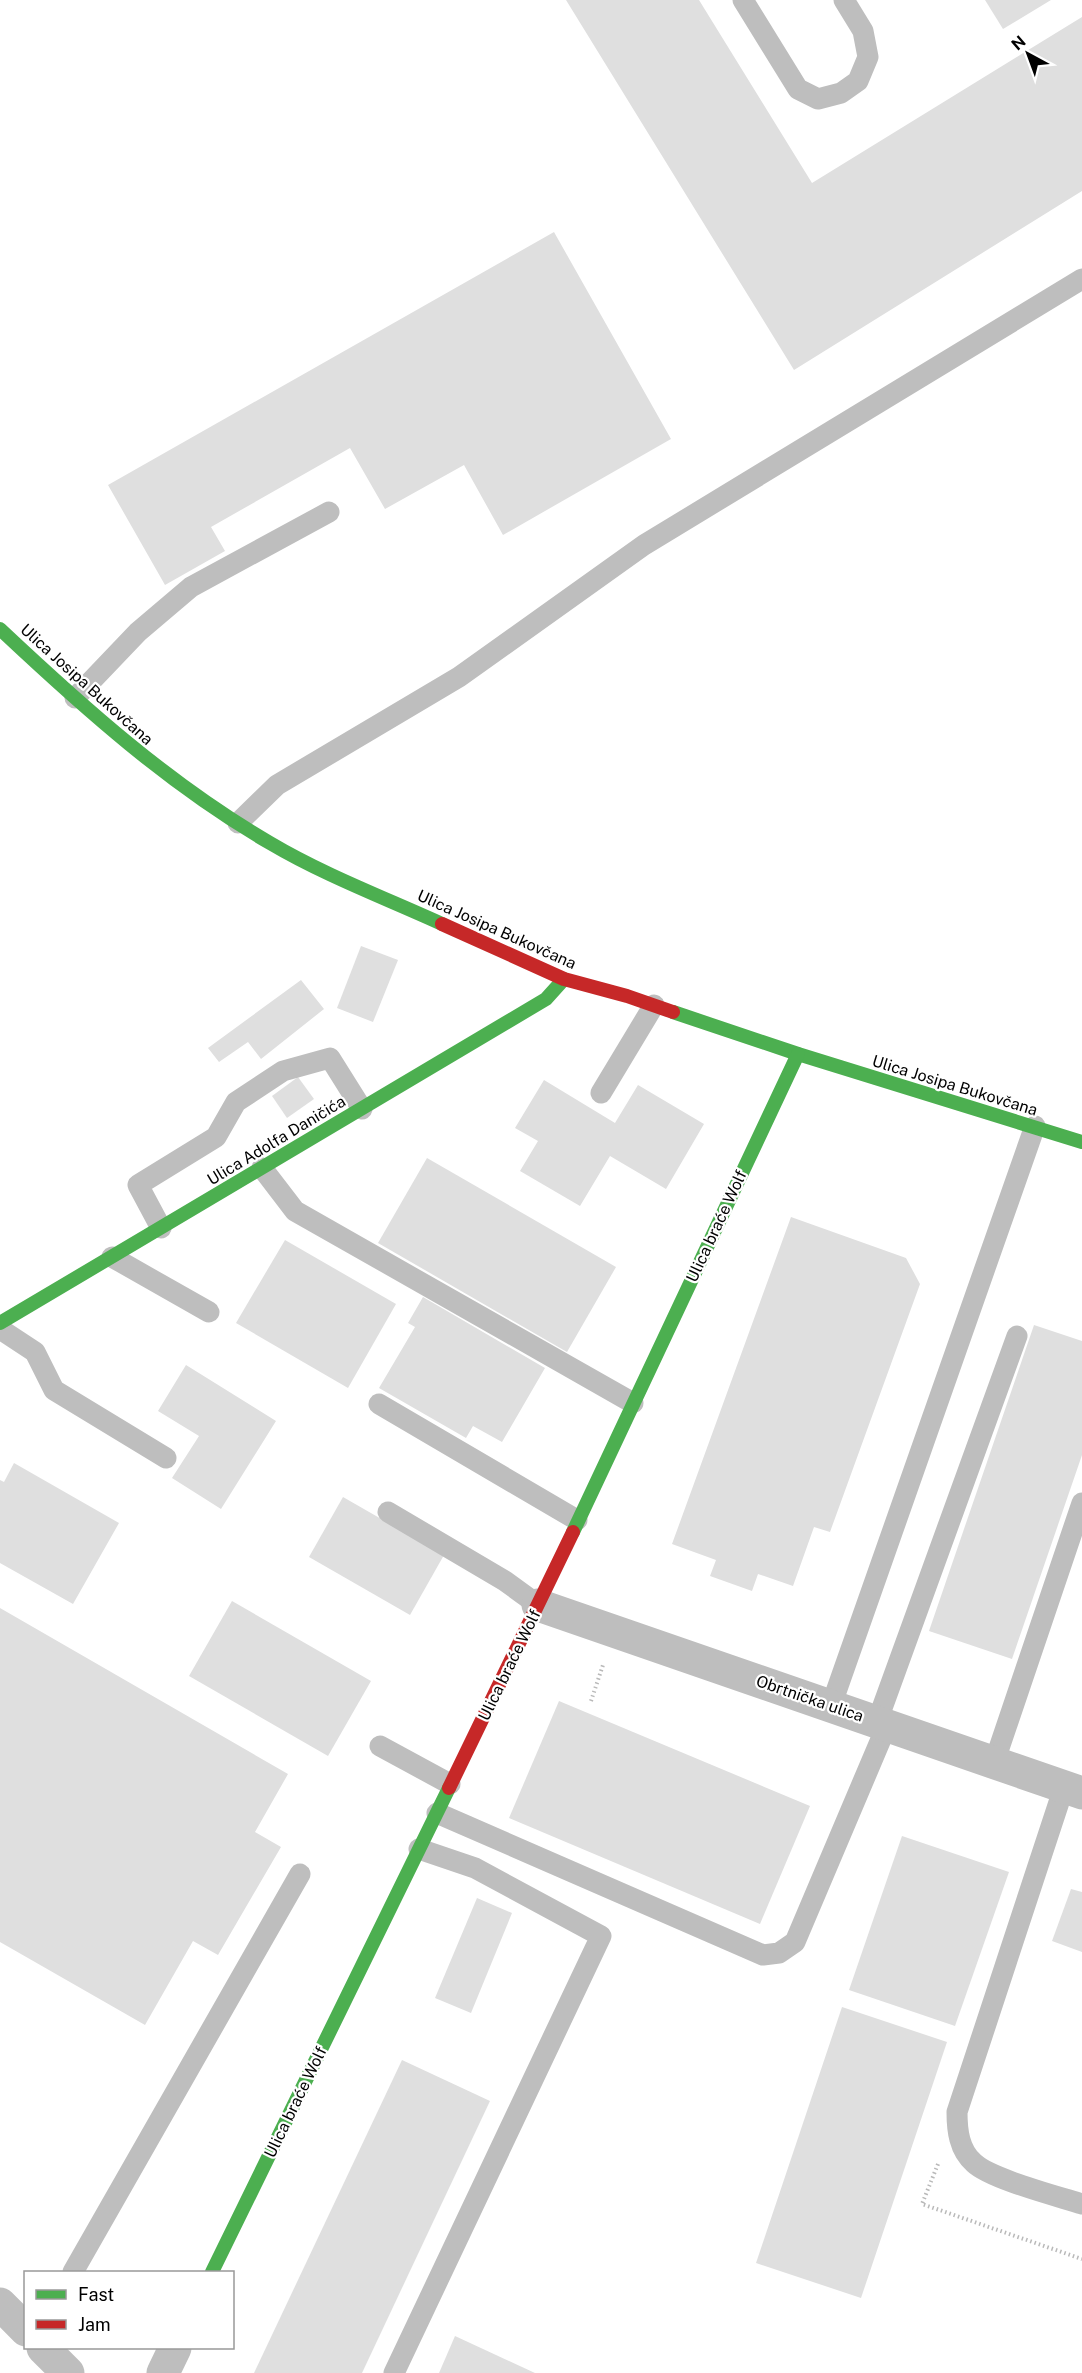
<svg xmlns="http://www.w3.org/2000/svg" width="1082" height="2373" font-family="'Public Sans',sans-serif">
  <rect width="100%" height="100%" fill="#fff"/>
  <!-- building -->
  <g fill="#dfdfdf">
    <polygon points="566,0 699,0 812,183 1082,17 1082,191 794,370"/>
    <polygon points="985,0 1051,0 1003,29"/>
    <polygon points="554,232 671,439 503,535 464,465 385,509 350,448 211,527 225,551 165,585 108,485"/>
    <polygon points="361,946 398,960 373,1022 337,1008"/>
    <polygon points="301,980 324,1009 261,1059 248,1042 219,1062 208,1048"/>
    <polygon points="298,1077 314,1099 287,1118 272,1096"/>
    <polygon points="544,1080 615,1123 638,1085 704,1124 666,1189 610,1156 580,1206 520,1171 538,1141 515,1128"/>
    <polygon points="427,1158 616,1267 567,1352 378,1243"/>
    <polygon points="791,1217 906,1258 920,1284 830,1532 814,1527 793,1586 758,1574 752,1591 710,1576 716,1560 672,1544"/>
    <polygon points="285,1240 396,1304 348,1388 236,1323"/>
    <polygon points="423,1297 545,1368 502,1442 473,1426 466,1438 379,1388 415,1327 408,1323"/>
    <polygon points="1034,1325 1082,1341 1082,1455 1012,1659 929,1631"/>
    <polygon points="186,1365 276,1421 221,1509 172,1478 199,1436 158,1411"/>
    <polygon points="14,1463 119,1523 73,1604 0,1563 0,1480 4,1482"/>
    <polygon points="343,1497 444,1555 410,1615 309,1557"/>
    <polygon points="232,1601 371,1681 328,1756 189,1676"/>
    <polygon points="0,1608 288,1774 255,1832 281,1847 218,1955 193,1941 145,2025 0,1942"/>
    <polygon points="559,1701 810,1806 760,1924 509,1818"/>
    <polygon points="902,1836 1009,1872 955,2026 849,1990"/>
    <polygon points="1071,1889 1082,1892 1082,1952 1052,1941"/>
    <polygon points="477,1898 512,1913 471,2013 435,1998"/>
    <polygon points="842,2007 947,2042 861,2298 756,2263"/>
    <polygon points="402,2060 490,2101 362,2373 254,2373"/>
    <polygon points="455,2336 535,2373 439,2373"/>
  </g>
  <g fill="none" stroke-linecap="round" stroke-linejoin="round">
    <!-- path -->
    <g stroke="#b9b9b9" stroke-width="4" stroke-dasharray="1.5 3" stroke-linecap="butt">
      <polyline points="591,1701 603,1665"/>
      <polyline points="938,2164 922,2204 1082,2259"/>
    </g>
    <!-- lane -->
    <g stroke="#bebebe" stroke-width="21">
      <polyline points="743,0 798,89 818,99 841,93 858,81 868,57 863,31 844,0"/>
      <polyline points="75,698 138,632 191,587 329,512"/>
      <polyline points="238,823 277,785 459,677 644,545 1082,279"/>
      <polyline points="601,1093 654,1005"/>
      <polyline points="262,1168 295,1211 633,1403"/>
      <polyline points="161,1228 138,1185 216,1137 236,1102 283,1071 330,1058 362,1109"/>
      <polyline points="112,1257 209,1312"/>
      <polyline points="0,1329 35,1352 54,1390 166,1458"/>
      <polyline points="379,1404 577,1520"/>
      <polyline points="388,1512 505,1581 538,1605"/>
      <polyline points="831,1706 1035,1126"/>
      <polyline points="877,1722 1017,1336"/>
      <polyline points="380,1746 450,1784"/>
      <polyline points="994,1763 1082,1503"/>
      <path d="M1064 1787 957 2112C957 2130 959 2150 974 2163 991 2179 1057 2196 1082 2204"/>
      <polyline points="437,1813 763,1955 779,1953 795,1942 887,1725"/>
      <polyline points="73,2272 300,1874"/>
      <polyline points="394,2373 601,1936 475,1868 419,1849"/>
    </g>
    <!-- street -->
    <g stroke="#bebebe" stroke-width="33">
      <polyline points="538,1605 1082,1793"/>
      <polyline points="0,2304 26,2330"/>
      <polyline points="43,2348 68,2373"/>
      <polyline points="163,2373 175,2348"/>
    </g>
    <!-- fast -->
    <g stroke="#4caf50" stroke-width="14">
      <path d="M0 629C84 708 170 785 270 843 324 875 385 898 442 924"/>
      <polyline points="673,1012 798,1054 1082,1142"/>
      <polyline points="0,1323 546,999 564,979"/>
      <polyline points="573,1532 798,1054"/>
      <polyline points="212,2272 449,1788"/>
    </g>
    <!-- jam -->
    <g stroke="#c62828" stroke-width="14">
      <polyline points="442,924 564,979 627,996 673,1012"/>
      <polyline points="449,1788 573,1532"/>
    </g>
  </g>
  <g text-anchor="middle" stroke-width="4.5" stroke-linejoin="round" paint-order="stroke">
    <!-- street labels -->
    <g font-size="16" fill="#000" stroke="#fff">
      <text transform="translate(87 684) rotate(42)" y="6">Ulica Josipa Bukovčana</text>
      <text transform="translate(497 929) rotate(24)" y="6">Ulica Josipa Bukovčana</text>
      <text transform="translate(955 1085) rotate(17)" y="6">Ulica Josipa Bukovčana</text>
      <text transform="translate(276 1140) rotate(-31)" y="6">Ulica Adolfa Daničića</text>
      <text transform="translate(716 1226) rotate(-65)" y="6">Ulica braće Wolf</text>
      <text transform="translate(509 1665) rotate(-64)" y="6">Ulica braće Wolf</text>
      <text transform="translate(810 1698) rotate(19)" y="6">Obrtnička ulica</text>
      <text transform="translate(295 2102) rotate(-64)" y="6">Ulica braće Wolf</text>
    </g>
  </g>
  <!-- legend -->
  <rect x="24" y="2271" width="210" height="78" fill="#ffffff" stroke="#999999" stroke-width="1.5"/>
  <rect x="36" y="2290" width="30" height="9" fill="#4caf50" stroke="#999999" stroke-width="1.5"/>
  <text x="78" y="2301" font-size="18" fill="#000000">Fast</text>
  <rect x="36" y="2320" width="30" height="9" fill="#c62828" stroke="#999999" stroke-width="1.5"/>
  <text x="78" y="2331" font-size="18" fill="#000000">Jam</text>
  <!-- north arrow -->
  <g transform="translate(1028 54) rotate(319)" stroke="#ffffff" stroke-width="4.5" paint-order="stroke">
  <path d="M0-4.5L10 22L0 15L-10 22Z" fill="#000000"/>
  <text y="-9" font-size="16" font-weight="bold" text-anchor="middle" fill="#000000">N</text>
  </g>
</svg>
